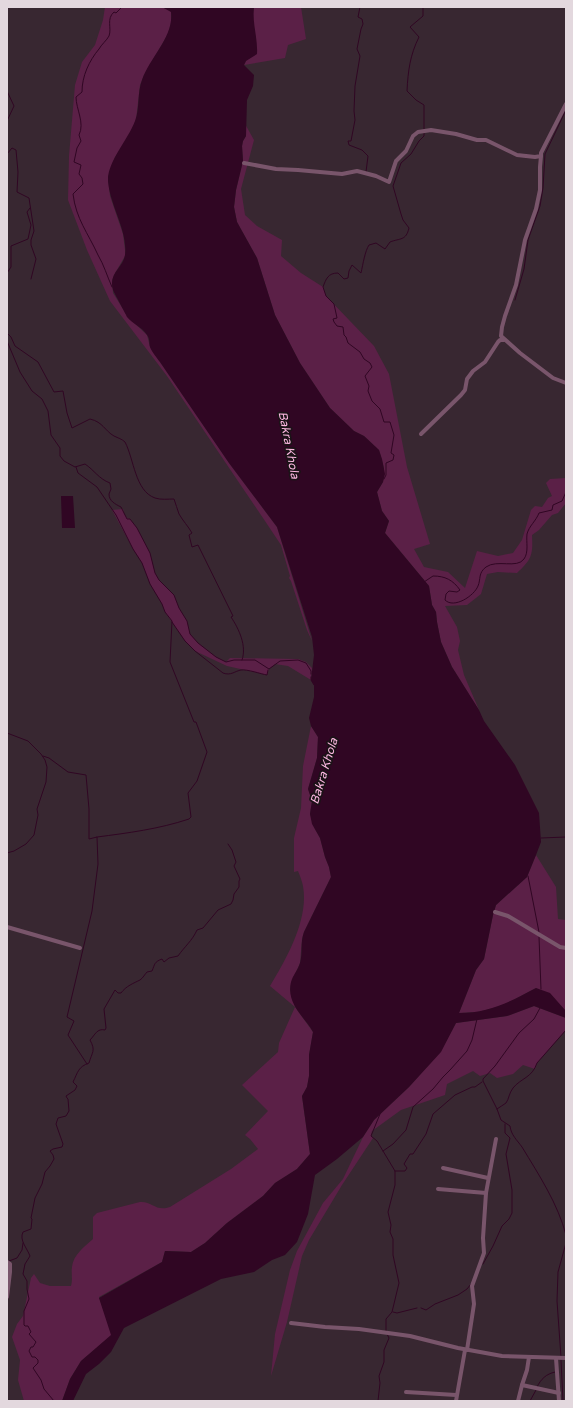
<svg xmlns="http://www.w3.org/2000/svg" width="573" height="1408" font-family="'Varela Round',sans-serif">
  <rect width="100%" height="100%" fill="#382731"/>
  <!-- green -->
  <g fill="#5b2047">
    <polygon points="105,7 162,7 171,11 171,23 168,34 144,75 140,85 136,120 127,140 115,157 108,177 110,196 123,234 125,250 125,256 114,275 112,281 113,293 128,317 147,335 150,347 160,362 229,463 277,527 312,641 307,630 291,581 289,578 290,576 281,545 263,518 167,376 110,301 87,250 68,200 69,156 75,85 82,62 95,45 103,20"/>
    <polygon points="254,7 301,7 306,39 288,45 285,58 244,65 246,61"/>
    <path d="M245 124 254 140 241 189 245 215 257 226 282 240 281 256 301 273 323 287 326 296 374 346 389 374 407 467 430 544 414 549 424 567 448 572 465 588 477 551 498 556 513 553 522 540 531 510 535 506 542 507 548 498 552 496 546 483 550 479 566 478V503L558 513 552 515 539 530 532 535C533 555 532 559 517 573L498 572 487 574 481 594 467 605 445 606 457 627 460 641 458 650 464 675 479 710 452 667 441 642 437 622 436 612 432 605 429 586 385 533 389 521 382 511 377 492 383 482 384 468 379 450 364 436 354 431 330 408 300 363 275 315 257 258 237 222 234 207 236 190 243 161 242 146 243 141 246 136Z"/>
    <polygon points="123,509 124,514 127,518 130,519 137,528 150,553 155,573 159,580 174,595 179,608 187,621 190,634 198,643 216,657 226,662 230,658 298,659 306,662 312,668 311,680 288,666 275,664 269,669 267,675 227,666 195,651 185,641 165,612 162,604 150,584 142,563 133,549 112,510"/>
    <path d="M311 726 318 737 317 758 308 789 312 801 310 814 315 829 320 838 325 857 329 867 331 877 304 932 302 939 300 963 291 983 290 990 295 1007 313 1032 309 1055V1076L307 1087 302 1096 310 1154 297 1169 275 1183 263 1196 227 1223 205 1243 191 1252 165 1251 162 1262 99 1297 112 1335 81 1361 70 1379 62 1401H24L18 1380 20 1360 12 1337 17 1324 23 1316 31 1278 34 1274 40 1283 50 1286H71C73 1279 71 1274 72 1267 73 1255 85 1246 93 1239V1217L97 1213 140 1202C152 1201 156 1212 170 1207L231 1169 258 1149 250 1139 245 1135 268 1111 242 1085 278 1052 279 1043 295 1007 270 986C287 958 309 919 303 886 302 881 300 876 298 871L294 872V838L301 808 303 766Z"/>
    <polygon points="536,855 556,887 558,919 566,920 566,1009 565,1010 536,988 502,1006 478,1012 459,1013 476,970 484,959 493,915 496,905 527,877"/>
    <polygon points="534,1006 566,1018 566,1030 537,1063 535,1069 523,1065 513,1074 497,1078 490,1073 480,1076 473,1071 447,1084 445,1095 401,1110 372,1131 371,1135 373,1138 342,1185 309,1240 302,1256 287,1322 271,1376 275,1334 290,1270 297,1251 323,1203 343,1179 363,1137 374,1120 409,1087 440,1052 456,1023 507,1016"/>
  </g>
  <!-- water -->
  <g fill="#300623">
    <path d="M162 7H254C252 23 258 38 257 54L246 61 244 65 254 75 253 86 247 100 246 136 243 141 242 146 243 161 236 190 234 207 237 222 257 258 275 315 300 363 330 408 354 431 364 436 379 450 382 459 385 474 383 482 377 492 382 511 389 521 385 533 429 586 432 605 436 612 437 622 441 642 452 667 479 710 484 721 515 765 539 813 541 842 536 855 527 877 496 905 493 915 484 959 476 970 459 1013C489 1013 510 1002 536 988L550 993 565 1010 566 1009V1018L534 1006 507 1016 456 1023 441 1052 409 1087 374 1120 363 1137 337 1159 315 1175 308 1214 297 1242 285 1255 272 1260 254 1272 221 1279 124 1328 111 1352 99 1364 86 1374 73 1401H62L70 1379 81 1361 111 1335 99 1298 162 1262 165 1251 191 1252 205 1243 227 1223 263 1196 275 1183 297 1169 310 1154 302 1096 307 1087 309 1076V1055L313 1032C304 1016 286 1004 291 982 293 975 298 970 300 963 303 953 300 943 304 932L331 877 329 867 325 857 320 838 312 824 310 814 312 801 308 789 317 758 318 737 311 726 309 718 314 697V685L311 680 314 655 312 637 277 527 229 463 160 362C157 358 152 352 150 347 149 343 150 339 147 335 142 327 133 324 127 317 126 314 114 293 113 290 108 273 123 268 125 255 128 231 110 206 108 181 107 162 128 140 135 121 140 108 137 93 142 80 150 57 174 37 171 12Z"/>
    <polygon points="61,496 73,496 75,528 62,528"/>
  </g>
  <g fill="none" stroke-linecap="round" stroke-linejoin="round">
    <!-- stream -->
    <g stroke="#300623" stroke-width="1">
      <polyline points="360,7 358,17 362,19 363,24 361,29 357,49 360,56 355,86 354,111 355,120 351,141 348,141 349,145 362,150 368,156 366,172"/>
      <path d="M423 7V16L410 27 419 37C410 55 408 71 407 91L416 100 424 105V129"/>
      <polyline points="7,91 14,106 7,121"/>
      <polyline points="7,154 12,148 16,150 18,172 17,192 29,198 34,231 31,240 31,245 36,259 31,279"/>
      <polyline points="7,273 11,267 11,246 28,239 31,225 27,212 30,208"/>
      <path d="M112 287C107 276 104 265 98 255 88 233 76 219 73 194L83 184 82 178 79 174 81 165 74 162 77 148 81 141 79 135C85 123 76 109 76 97L82 92C82 76 89 61 99 49 101 45 107 40 109 36 112 28 106 19 114 12L116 13 122 7"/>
      <polyline points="515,300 524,269 528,240 540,206 543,188 545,154 566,110"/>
      <path d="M7 333 11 337 15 346 38 362 54 392 63 391 67 413 72 428 90 419C103 422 105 431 114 436 118 438 122 439 125 442 134 459 135 491 155 498 161 500 168 499 174 499 176 504 177 509 179 514 183 521 188 526 192 533L189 535 192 547 198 545 233 616 231 617C239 629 247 646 242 660"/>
      <polyline points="7,334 7,336"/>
      <path d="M7 341 20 372 32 391 42 399 48 411 51 435 60 448V456L64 461 75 467 85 464C94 470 99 479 110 483L111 489 109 494C109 501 115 504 121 507L127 519H130L137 528 150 553 155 573 159 580 174 595 179 608 187 621 190 634 198 643 216 657 226 662 234 660H255L269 669 280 661 298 660 306 663 311 671V674"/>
      <path d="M76 467 78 473 97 487 116 515 133 549 142 563 150 584 162 604 165 612 172 621 170 662 194 722H196L207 752 197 781 188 793 191 817 189 819C159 829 128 833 97 837"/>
      <path d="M384 479 386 475V463L393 460 394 455 391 453 394 435 390 422H384L380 409 372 401 368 391 369 386 365 376 372 367 370 363 364 359 360 352 348 343 346 337 344 335 343 327 337 326 334 322 333 319 337 318 334 304 326 296 323 287C326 279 328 273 338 273L344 279 348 278 349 271 352 265 361 273C363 264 365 251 369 245L376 243 385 249 390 242C400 238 406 241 409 228L403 220 401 214 393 186 401 163 411 154 419 141 424 136V132"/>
      <path d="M424 582 433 576C445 576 453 580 460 590L457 592 449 591 446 594 445 600C454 609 474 596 478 586 481 579 478 573 486 567 497 559 517 569 524 559 529 552 526 542 527 534 529 526 536 521 539 513L552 510 553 505 562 501 566 492"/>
      <path d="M172 622 185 641 195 651 223 673C231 676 235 671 241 670 247 669 261 674 267 675L268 670"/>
      <polyline points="311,677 311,680 314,685"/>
      <polyline points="7,733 28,741 41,754 45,760 47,767 46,782 37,809 38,815 34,835 26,844 14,851 7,853"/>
      <polyline points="43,756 49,758 68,772 86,775 89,809 89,839 97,837 98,864 92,911 67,1017 74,1021 68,1035 87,1064"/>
      <polyline points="541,838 566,837"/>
      <polyline points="528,876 539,932"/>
      <polyline points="539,937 541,989"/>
      <path d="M540 1008 534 1019 519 1033 495 1066 483 1079V1081L497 1109 501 1120 510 1126C511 1135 517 1140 522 1147 539 1175 558 1204 566 1235"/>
      <path d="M497 1109C500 1107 503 1105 506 1103 509 1099 509 1093 513 1088 521 1078 532 1078 537 1063L566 1030"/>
      <polyline points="380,1114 371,1136 377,1141 395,1171 395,1185 388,1212 391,1225 390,1232 393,1239 393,1255 399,1283 392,1312 386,1319 386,1331"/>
      <polyline points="383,1151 393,1144 406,1130 413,1107 433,1089 443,1077 450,1070 467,1051 472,1040 477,1019"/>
      <polyline points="395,1171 405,1171 407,1168 404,1164 410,1154 413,1154 426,1134 433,1114 455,1095 472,1087 475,1087 482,1082"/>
      <polyline points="9,1261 17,1258 22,1250 23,1243"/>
      <polyline points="483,1264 493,1246 502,1226 509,1219 512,1213 512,1190 506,1154 510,1138 505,1133 505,1124"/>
      <polyline points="421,1308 426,1310 435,1304 458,1295 467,1289 471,1284"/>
      <polyline points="393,1312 397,1313 417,1308"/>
      <polyline points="561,1357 557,1301 558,1272 566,1243"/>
      <polyline points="561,1360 563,1401"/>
      <path d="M537 1387C541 1379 546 1374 555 1372"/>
      <path d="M54 1401 44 1389 41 1380 33 1368 38 1363V1360L35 1357H32L29 1351 31 1347H33L36 1342 29 1334 31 1332 28 1326H25L24 1325V1311L29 1299 27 1289V1281L23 1274 25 1264 30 1256C27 1248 19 1240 23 1232L31 1229 32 1219 31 1218 35 1198 42 1184 45 1172 50 1166 54 1159 53 1155 50 1151 53 1149 62 1147 63 1144 56 1124 58 1118 66 1116 69 1111 68 1099 67 1098 66 1096 75 1090 77 1086 73 1082C78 1072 78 1067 89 1063 92 1052 96 1051 90 1040 95 1035 97 1028 105 1030L106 1028 104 1009 115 990 118 993H121C126 986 134 983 140 980 143 978 145 974 147 972L152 971C155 964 154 962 162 959L164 962 169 958 178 956C185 946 192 941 197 930L203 928 218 910 231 904 233 900 234 894 239 887V881L240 879 234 866 236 862 232 850 228 844"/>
      <polyline points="378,1401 380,1383 379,1376 384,1362 384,1350 389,1338 387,1334"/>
      <polyline points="530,1401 536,1390"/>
    </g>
    <!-- minor -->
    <g stroke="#79556b" stroke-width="4">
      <polyline points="541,156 540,167 540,190 536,209 525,240 516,285 505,316 502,327 501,336 520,353 553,378 566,383"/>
      <polyline points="244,163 276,169 298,170 342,174 357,171 376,176 389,182 396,161 406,151 413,136 418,132 431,130 456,134 477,140 486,140 517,155 535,157 541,156 541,153 566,104"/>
      <polyline points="421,434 461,395 465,390 467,379 473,371 485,362 498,342 500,340 504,340"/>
      <polyline points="495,912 508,916 560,947 566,948"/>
      <polyline points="7,927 80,948"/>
      <polyline points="443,1168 488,1178"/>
      <polyline points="438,1189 486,1193"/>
      <polyline points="7,1262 10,1264 10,1272 7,1297"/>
      <polyline points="291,1323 325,1327 359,1329 410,1336 458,1348 502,1356 566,1358"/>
      <polyline points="467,1350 474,1304 472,1286 484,1253 483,1238 486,1193 496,1139"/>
      <polyline points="556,1358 559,1401"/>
      <polyline points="522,1385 527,1370 529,1357"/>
      <polyline points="406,1392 456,1395"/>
      <polyline points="456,1401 465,1350"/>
      <polyline points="518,1401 522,1385 559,1393"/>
    </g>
  </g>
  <g text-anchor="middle" stroke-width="3.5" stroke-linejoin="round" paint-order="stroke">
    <!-- water labels -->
    <g font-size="12" font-style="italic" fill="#fab6df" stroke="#1b1317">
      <text transform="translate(289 445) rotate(79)" y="4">Bakra Khola</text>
      <text transform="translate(324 771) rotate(-73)" y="4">Bakra Khola</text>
    </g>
  </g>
  <!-- border -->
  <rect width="573" height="1408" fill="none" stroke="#e3d8de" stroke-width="16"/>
</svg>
